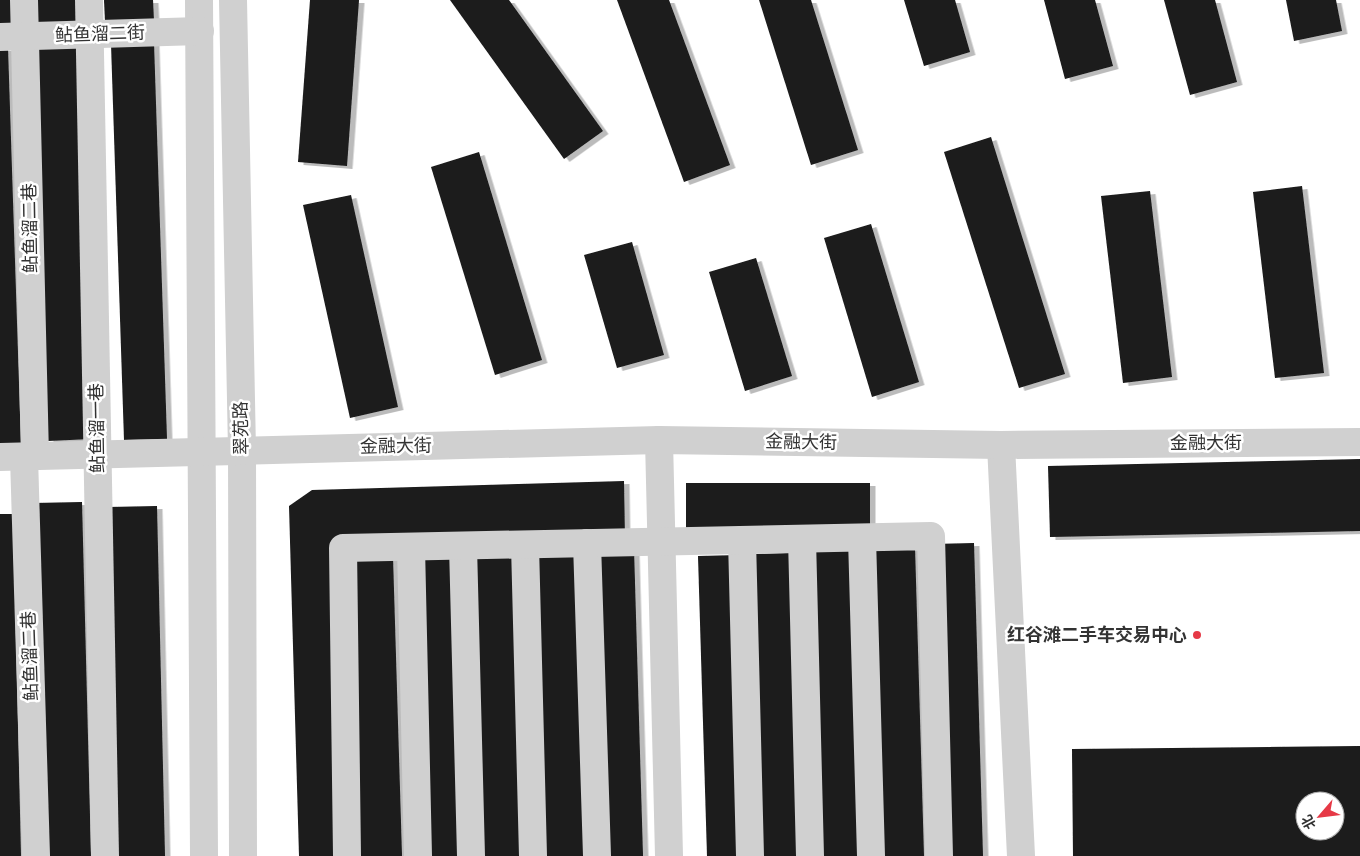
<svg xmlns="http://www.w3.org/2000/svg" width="1360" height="856" font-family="Jost,'Noto Sans SC',sans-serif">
  <defs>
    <filter id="shadow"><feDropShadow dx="5.5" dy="3" stdDeviation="0" flood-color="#0004"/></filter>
  </defs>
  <rect width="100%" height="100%" fill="#fff"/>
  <!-- building -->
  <g fill="#1a1a1a" fill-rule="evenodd" filter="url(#shadow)">
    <rect x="0" y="0" width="17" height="28"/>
    <polygon points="32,0 81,0 82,25 33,26"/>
    <polygon points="104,0 153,0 154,21 105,22"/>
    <polygon points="310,0 359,0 347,166 298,162"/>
    <polygon points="450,0 509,0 603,131 564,159"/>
    <polygon points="617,0 669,0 730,165 684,182"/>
    <polygon points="759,0 811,0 858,150 811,165"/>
    <polygon points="904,0 955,0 970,52 924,66"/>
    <polygon points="1044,0 1095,0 1113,66 1065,79"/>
    <polygon points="1164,0 1215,0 1237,82 1190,95"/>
    <polygon points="1286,0 1336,0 1342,31 1294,41"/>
    <polygon points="78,42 91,439 48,441 35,44"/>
    <polygon points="154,43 167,439 124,440 111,44"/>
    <polygon points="0,48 8,48 21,445 0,445"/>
    <polygon points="991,137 1065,374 1019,388 944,152"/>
    <polygon points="479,152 542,360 495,375 431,167"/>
    <polygon points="1302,186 1324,373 1275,378 1253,192"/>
    <polygon points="1150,191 1172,377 1123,383 1101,196"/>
    <polygon points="351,195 398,407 350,418 303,205"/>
    <polygon points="871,224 919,382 872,397 824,238"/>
    <polygon points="632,242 664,355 617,368 584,255"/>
    <polygon points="756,258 792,376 745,391 709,272"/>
    <polygon points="1360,459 1360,531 1050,537 1048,466"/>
    <polygon points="624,481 625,539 341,546 341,856 299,856 289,506 312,490"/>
    <rect x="686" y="483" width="184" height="49"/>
    <polygon points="82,502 91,856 42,856 33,503"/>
    <polygon points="157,506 165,856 116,856 108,507"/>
    <polygon points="0,514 13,514 21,856 0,856"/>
    <polygon points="974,543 983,856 942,856 932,544"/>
    <polygon points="578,547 587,856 546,856 536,548"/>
    <polygon points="915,547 924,856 883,856 873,549"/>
    <polygon points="854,548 863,856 822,856 812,549"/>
    <polygon points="634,549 643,856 602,856 593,550"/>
    <polygon points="512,550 522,856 480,856 471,551"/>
    <polygon points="456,552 465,856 424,856 415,554"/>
    <polygon points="796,553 805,856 763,856 754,554"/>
    <polygon points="739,555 748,856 707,856 698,556"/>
    <polygon points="393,557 402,856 360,856 351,558"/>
    <path d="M1360 746V856H1073L1072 749ZM1305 801H1335V831H1305Z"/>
  </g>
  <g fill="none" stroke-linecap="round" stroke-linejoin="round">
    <!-- minor -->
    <g stroke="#d0d0d0" stroke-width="28">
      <polyline points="24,0 35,456"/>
      <polyline points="89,0 105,856"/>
      <polyline points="199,0 204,856"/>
      <polyline points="233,0 242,450 243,856"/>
      <polyline points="0,37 200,31"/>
      <polyline points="659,440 669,856"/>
      <polyline points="1001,445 1021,856"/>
      <polyline points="0,457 659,440 1001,445 1360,442"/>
      <polyline points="24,457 36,856"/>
      <polyline points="862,538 871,856"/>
      <polyline points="802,539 810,856"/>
      <polyline points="742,540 750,856"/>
      <polyline points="587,543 597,856"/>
      <polyline points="525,545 533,856"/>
      <polyline points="463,546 471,856"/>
      <polyline points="411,547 418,856"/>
      <polyline points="347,856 343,548 931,536 939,856"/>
    </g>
  </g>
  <!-- markers -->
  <circle fill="#e63946" stroke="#fff" stroke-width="2" cx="1197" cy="635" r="5"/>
  <g text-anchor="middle" stroke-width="5" stroke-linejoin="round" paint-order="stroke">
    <!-- street labels -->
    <g font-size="18" fill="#333" stroke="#fff">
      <text transform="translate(100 34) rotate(-2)" y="6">鲇鱼溜二街</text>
      <text transform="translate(30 228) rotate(-91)" y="6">鲇鱼溜二巷</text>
      <text transform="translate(97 428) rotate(-91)" y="6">鲇鱼溜一巷</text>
      <text transform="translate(241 428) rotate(-91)" y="6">翠苑路</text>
      <text transform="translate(801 442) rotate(1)" y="6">金融大街</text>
      <text x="1206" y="449">金融大街</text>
      <text transform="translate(396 446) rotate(-1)" y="6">金融大街</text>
      <text transform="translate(30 656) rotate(-92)" y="6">鲇鱼溜二巷</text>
    </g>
    <!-- poi labels -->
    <g font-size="18" font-weight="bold" fill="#333" stroke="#fff" text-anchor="end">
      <text x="1187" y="641">红谷滩二手车交易中心</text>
    </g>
  </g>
  <!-- north arrow -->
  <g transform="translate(1320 816) rotate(242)"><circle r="24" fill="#ffffff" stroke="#adadad"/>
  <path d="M0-4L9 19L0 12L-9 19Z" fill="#e63946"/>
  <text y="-8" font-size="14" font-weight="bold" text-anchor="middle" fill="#333333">北</text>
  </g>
</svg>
